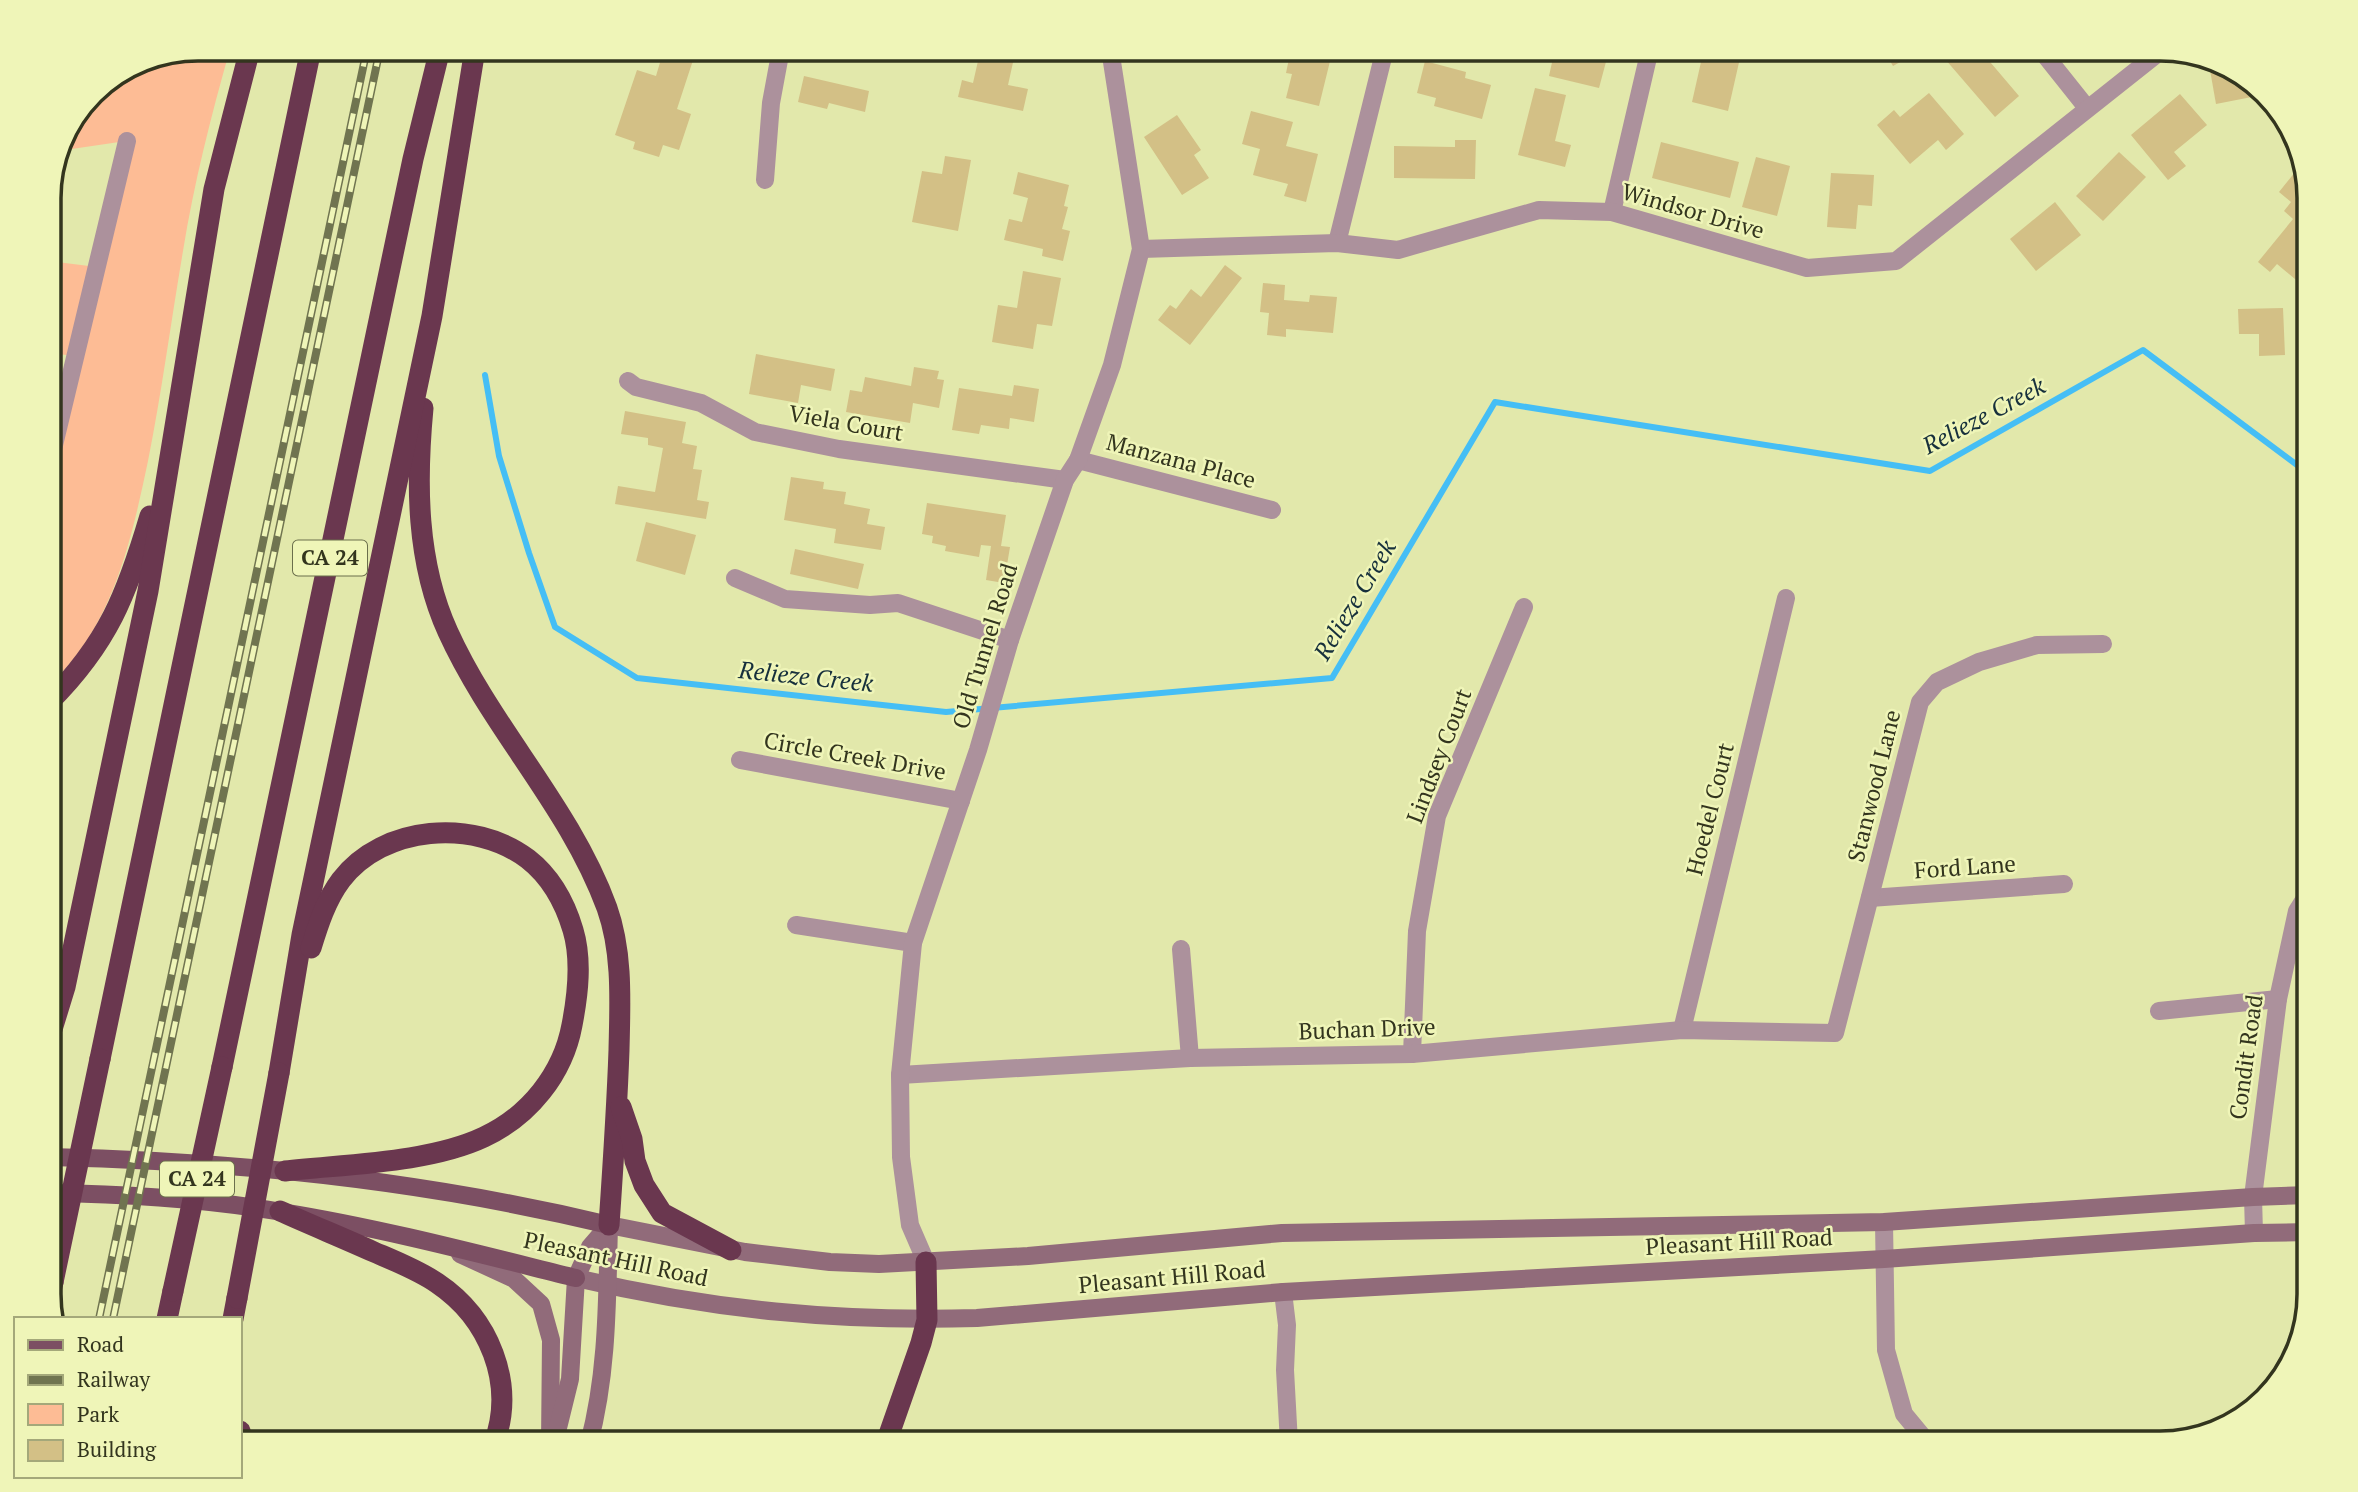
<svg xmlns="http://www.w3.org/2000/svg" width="2358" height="1492" font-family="'PT Serif',serif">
  <rect width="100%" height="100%" fill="#e2e8ab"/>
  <!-- green -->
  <path fill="#fdbc95" d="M198 49H230C211 116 194 183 183 251 171 321 162 391 148 461 131 541 113 627 49 685V466L75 356 49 353V261L97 267 126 141 58 151 61 141 93 92 141 60Z"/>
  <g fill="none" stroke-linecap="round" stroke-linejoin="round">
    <!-- stream -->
    <polyline stroke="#45bef5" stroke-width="6" points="485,375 499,456 529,553 555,627 637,678 946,712 1332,678 1495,402 1930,471 2143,350 2309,474"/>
  </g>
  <!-- building -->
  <g fill="#d3c086">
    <polygon points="664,49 680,49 695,54 677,109 691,114 679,150 663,145 659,157 633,149 635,142 615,135 637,70 656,76"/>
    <polygon points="973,49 1016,49 1008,85 1028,89 1023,111 958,97 962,80 973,83 980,52"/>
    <polygon points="1291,49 1333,49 1319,106 1286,98 1292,74 1286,73"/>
    <polygon points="1555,49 1587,49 1586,53 1607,58 1599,88 1549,76"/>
    <polygon points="1685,49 1714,49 1714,52 1740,58 1728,111 1692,102 1701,62 1683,58"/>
    <polygon points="1860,49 1877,49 1864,56"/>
    <polygon points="1883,49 1924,49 1893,66"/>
    <polygon points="1957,49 1993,49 1985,56 2019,96 1995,117 1945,59"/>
    <polygon points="1425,61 1466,72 1465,78 1491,85 1482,119 1434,106 1436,98 1417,93"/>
    <polygon points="2222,68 2242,74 2262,95 2216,104 2210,70"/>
    <polygon points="804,76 869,91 865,112 829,103 827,109 798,102"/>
    <polygon points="1535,88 1566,95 1555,141 1571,145 1565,167 1518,155"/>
    <polygon points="1929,93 1964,134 1946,150 1938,140 1910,164 1877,125 1894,110 1900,117"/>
    <polygon points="2180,94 2207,125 2174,152 2186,166 2168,180 2131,135"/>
    <polygon points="1251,111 1293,122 1286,146 1318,154 1306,202 1284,196 1288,184 1253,175 1260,149 1242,144"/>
    <polygon points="1177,115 1201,150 1194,155 1209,178 1182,195 1144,137"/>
    <polygon points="1455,140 1476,140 1475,179 1394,178 1394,146 1455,147"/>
    <polygon points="1661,142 1739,162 1730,198 1652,178"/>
    <polygon points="2119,152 2146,177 2103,221 2076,196"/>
    <polygon points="945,156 971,160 958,231 912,222 922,171 942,174"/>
    <polygon points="1756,157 1790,166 1777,216 1742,207"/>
    <polygon points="2300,166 2309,198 2309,230 2297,245 2309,254 2309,275 2301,284 2277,264 2270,272 2258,262 2293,219 2284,211 2291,202 2279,192"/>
    <polygon points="1018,172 1069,185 1064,206 1068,207 1062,229 1070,231 1063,261 1042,256 1043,249 1004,240 1009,219 1022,222 1028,198 1013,194"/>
    <polygon points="1831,173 1874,175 1872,206 1858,205 1856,229 1827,227"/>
    <polygon points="2055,202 2081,235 2036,271 2010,239"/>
    <polygon points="1225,265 1242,278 1190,345 1158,320 1170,305 1176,309 1191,289 1201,297"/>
    <polygon points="1023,271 1061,278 1052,326 1037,324 1033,349 992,342 998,305 1017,308"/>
    <polygon points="1263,283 1285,285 1284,300 1309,302 1310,295 1337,297 1333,333 1286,329 1286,337 1267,335 1269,313 1260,312"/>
    <polygon points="2283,308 2285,355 2259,356 2259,334 2239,334 2238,309"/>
    <polygon points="756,354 835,369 831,391 801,385 798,403 749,394"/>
    <polygon points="914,367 939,371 937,379 944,380 939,408 913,403 910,423 846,412 850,390 862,392 865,377 911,386"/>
    <polygon points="1014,385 1039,389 1034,422 1010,418 1009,429 981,425 979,434 952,430 959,388 1012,396"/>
    <polygon points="625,411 686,422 682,443 697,446 693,469 702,470 697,500 709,502 706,519 615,504 618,486 655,492 663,448 648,445 648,438 621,434"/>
    <polygon points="791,477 824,482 823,489 846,492 844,504 870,509 867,524 885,527 881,550 834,543 836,529 784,520"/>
    <polygon points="927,503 1006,515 1001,546 1010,547 1004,583 986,580 991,546 981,545 979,557 945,551 946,546 932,543 933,536 922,534"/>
    <polygon points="646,522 696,535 685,575 636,561"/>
    <polygon points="795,549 864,564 858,589 790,574"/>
  </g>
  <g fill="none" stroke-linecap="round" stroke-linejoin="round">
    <!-- minor -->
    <g stroke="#ac919c" stroke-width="18">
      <polyline points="2040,49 2087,108"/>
      <polyline points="765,180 771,103 781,49"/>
      <polyline points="1612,212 1650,49"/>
      <polyline points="1337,243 1385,49"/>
      <polyline points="1141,249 1337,243 1398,250 1539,210 1612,212 1807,268 1896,261 2162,50"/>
      <polyline points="628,381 636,387 701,403 755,432 839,449 1065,480"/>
      <polyline points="1078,460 1272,510"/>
      <polyline points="49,466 127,141"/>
      <polyline points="735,578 785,599 870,605 898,603 1010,640"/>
      <polyline points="740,760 961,801"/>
      <polyline points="1870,898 2064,884"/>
      <polyline points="796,925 913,943"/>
      <polyline points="1181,949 1190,1058"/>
      <polyline points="2159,1011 2278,999"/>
      <polyline points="1682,1030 1786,598"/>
      <polyline points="1412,1054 1417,931 1437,816 1524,607"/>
      <polyline points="900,1075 1190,1058 1412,1054 1682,1030 1835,1033 1920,702 1937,682 1979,662 2037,645 2103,644"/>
      <polyline points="1884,1222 1886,1350 1904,1414 1928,1443"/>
      <polyline points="2254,1233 2253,1197 2278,999 2297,911 2309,892"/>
      <polyline points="926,1262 910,1225 901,1157 900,1075 913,943 978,750 1010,640 1065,480 1078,460 1112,365 1141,249 1110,49"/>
      <polyline points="1283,1292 1287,1325 1285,1370 1289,1443"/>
    </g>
    <!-- secondary -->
    <g stroke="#916b7a" stroke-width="18">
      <polyline points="609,1225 745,1252 830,1262 879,1264 1028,1256 1282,1233 1884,1222 2253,1197 2309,1195"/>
      <polyline points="460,1254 514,1279 541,1304 551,1340 550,1443"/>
      <path d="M576 1278C712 1310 838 1322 977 1318L1283 1292 1884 1259 2254 1233 2309 1232"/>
      <polyline points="555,1440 570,1379 576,1278 590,1247 609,1225"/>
      <path d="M589 1443C608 1372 607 1298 609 1225"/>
    </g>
    <!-- primary -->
    <g stroke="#7c4f63" stroke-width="18">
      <path d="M49 1157C238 1161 426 1181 609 1225"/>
      <path d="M49 1193C126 1194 206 1199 282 1212 381 1228 479 1254 576 1278"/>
    </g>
    <!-- motorway -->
    <g stroke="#6a374f" stroke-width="21">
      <path d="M423 408C416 482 416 562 448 632 492 729 570 807 607 908 623 953 620 1003 619 1050 617 1108 613 1167 609 1225"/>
      <path d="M49 702C108 643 127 594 150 516"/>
      <polyline points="49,1039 65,987 148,591 214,189 250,49"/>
      <polyline points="100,1059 311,49"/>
      <polyline points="222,1067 413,159 440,49"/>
      <polyline points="279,1073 302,935 432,316 475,49"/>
      <polyline points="621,1107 632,1139 635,1161 644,1185 662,1213 731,1250"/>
      <path d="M285 1171C346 1164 429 1163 484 1137 529 1116 563 1074 572 1025 578 994 582 960 573 930 565 903 551 877 528 859 474 818 383 825 341 880 326 900 318 925 311 948"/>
      <path d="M280 1211C311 1225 343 1238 374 1252 395 1261 418 1270 437 1283 489 1318 516 1383 494 1443"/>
      <polyline points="49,1299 53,1282"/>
      <polyline points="167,1319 173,1291"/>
      <polyline points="233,1319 237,1298"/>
      <polyline points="240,1431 243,1443"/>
      <polyline points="886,1443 921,1343 927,1320 926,1262"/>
    </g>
    <!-- rail casing -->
    <g stroke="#707450" stroke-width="8">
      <g id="rail">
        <polyline points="99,1319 367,49"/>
        <polyline points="113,1319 380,49"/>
      </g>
    </g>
    <!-- rail -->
    <use href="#rail" stroke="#eff5b8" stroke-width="5" stroke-dasharray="16" stroke-linecap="butt"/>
    <!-- motorway-bridge -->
    <g stroke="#6a374f" stroke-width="21">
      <polyline points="53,1282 100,1059"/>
      <polyline points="173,1291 222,1067"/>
      <polyline points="237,1298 279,1073"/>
    </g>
  </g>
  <g text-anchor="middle" stroke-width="5" stroke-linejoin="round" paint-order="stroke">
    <!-- shield labels -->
    <g fill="#eff5b8" stroke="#6b6f4c" stroke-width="2">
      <rect x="293" y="540.5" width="74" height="35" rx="5"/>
      <rect x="160" y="1161.5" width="74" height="35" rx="5"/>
    </g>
    <g font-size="21" font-weight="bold" fill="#33351e">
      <text x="330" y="565">CA 24</text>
      <text x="197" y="1186">CA 24</text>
    </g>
    <!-- street labels -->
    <g font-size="23" fill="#33351e" stroke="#eff5b8">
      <text transform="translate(1693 211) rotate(16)" y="8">Windsor Drive</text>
      <text transform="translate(846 423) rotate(10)" y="8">Viela Court</text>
      <text transform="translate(1181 461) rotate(15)" y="8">Manzana Place</text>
      <text transform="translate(985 646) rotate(-73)" y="8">Old Tunnel Road</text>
      <text transform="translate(855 756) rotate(10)" y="8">Circle Creek Drive</text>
      <text transform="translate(1439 756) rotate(-69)" y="8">Lindsey Court</text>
      <text transform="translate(1874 786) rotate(-76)" y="8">Stanwood Lane</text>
      <text transform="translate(1710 809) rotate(-76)" y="8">Hoedel Court</text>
      <text transform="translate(1965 867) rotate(-4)" y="8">Ford Lane</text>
      <text transform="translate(1367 1029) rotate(-2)" y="8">Buchan Drive</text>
      <text transform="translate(2246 1057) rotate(-82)" y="8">Condit Road</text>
      <text transform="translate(1739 1242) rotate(-3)" y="8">Pleasant Hill Road</text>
      <text transform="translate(616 1259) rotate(12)" y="8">Pleasant Hill Road</text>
      <text transform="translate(1172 1277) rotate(-5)" y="8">Pleasant Hill Road</text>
    </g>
    <!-- water labels -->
    <g font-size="24" font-style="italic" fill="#17303c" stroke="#eff5b8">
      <text transform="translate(1984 416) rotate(-28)" y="8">Relieze Creek</text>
      <text transform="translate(1355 600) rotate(-59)" y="8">Relieze Creek</text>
      <text transform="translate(806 677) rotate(6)" y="8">Relieze Creek</text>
    </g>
  </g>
  <!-- crop -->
  <path d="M0 0H2358V1492H0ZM198 61H2160A137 137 0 0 1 2297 198V1294A137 137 0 0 1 2160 1431H198A137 137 0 0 1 61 1294V198A137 137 0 0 1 198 61Z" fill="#eff5b8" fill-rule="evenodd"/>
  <path fill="none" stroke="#33351e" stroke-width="3.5" d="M198 61H2160A137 137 0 0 1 2297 198V1294A137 137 0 0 1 2160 1431H198A137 137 0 0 1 61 1294V198A137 137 0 0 1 198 61Z"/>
  <!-- legend -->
  <rect x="14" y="1317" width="228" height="161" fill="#eff5b8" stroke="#a4a87a" stroke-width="2"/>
  <rect x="28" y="1340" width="35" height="10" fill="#7c4f63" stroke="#a4a87a" stroke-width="2"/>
  <text x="77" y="1352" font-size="21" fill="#33351e">Road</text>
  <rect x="28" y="1375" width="35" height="10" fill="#707450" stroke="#a4a87a" stroke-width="2"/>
  <text x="77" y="1387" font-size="21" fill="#33351e">Railway</text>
  <rect x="28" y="1404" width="35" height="21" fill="#fdbc95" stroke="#a4a87a" stroke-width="2"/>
  <text x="77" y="1422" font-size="21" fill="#33351e">Park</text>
  <rect x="28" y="1440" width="35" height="21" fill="#d3c086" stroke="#a4a87a" stroke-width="2"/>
  <text x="77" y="1457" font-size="21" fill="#33351e">Building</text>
</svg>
